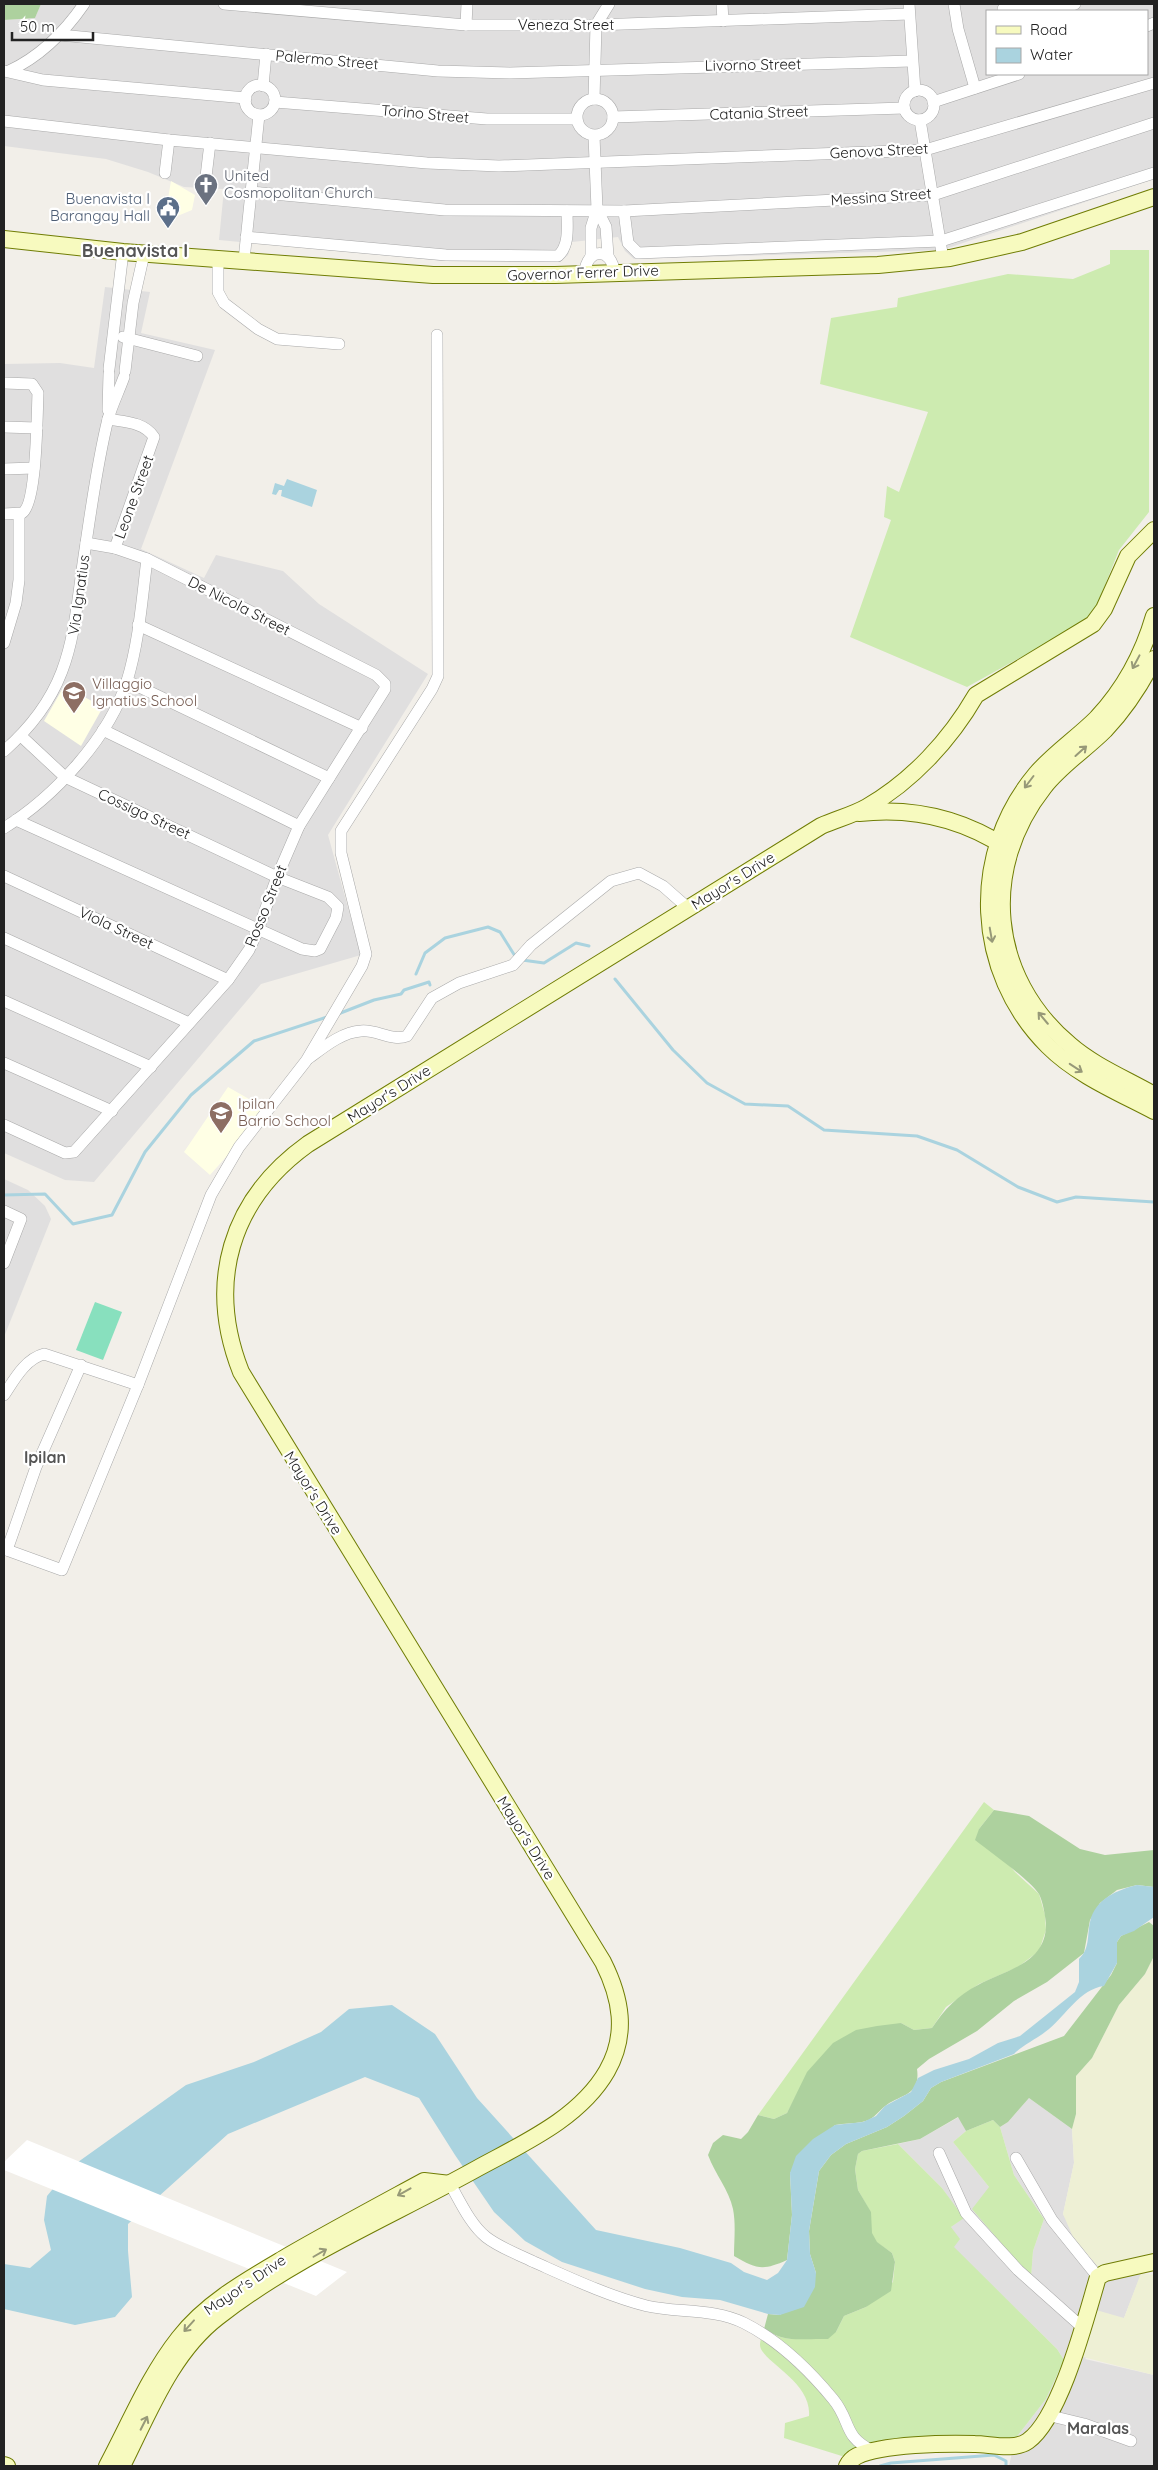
<svg xmlns="http://www.w3.org/2000/svg" width="1158" height="2470" font-family="Quicksand,sans-serif">
  <rect width="100%" height="100%" fill="#f2efe9"/>
  <!-- residential -->
  <g fill="#e0dfdf" fill-rule="evenodd">
    <path d="M41 4H1154V179L942 250 634 259 625 251 618 237 572 242 568 255 560 262 444 261 219 240 224 189 184 187 148 172 106 159 4 146V20L35 18ZM987 11H1147V74H987Z"/>
    <polygon points="105,287 150,292 141,333 215,350 141,549 204,578 216,555 283,571 319,604 428,674 328,835 361,955 261,984 94,1182 65,1180 4,1153 4,364 60,363 94,368"/>
    <polygon points="4,1179 28,1190 45,1206 51,1219 4,1337"/>
    <polygon points="1029,2098 1072,2129 1074,2163 1063,2214 1090,2260 1147,2259 1124,2318 1085,2359 1154,2375 1154,2466 1009,2466 1015,2439 1046,2399 1064,2360 1057,2349 953,2247 951,2227 963,2218 942,2188 898,2144 920,2139 959,2117 966,2131 953,2142 989,2187 1031,2277 1033,2251 1044,2219 1014,2175 1000,2127 1008,2122"/>
  </g>
  <!-- education -->
  <g fill="#ffffe5">
    <polygon points="171,181 195,195 192,210 175,217 165,216"/>
    <polygon points="64,686 103,707 81,746 44,721"/>
    <polygon points="228,1087 263,1107 241,1140 210,1175 184,1152"/>
  </g>
  <!-- farmland -->
  <g fill="#eef0d5">
    <polygon points="1154,1956 1154,2258 1099,2268 1073,2237 1063,2214 1074,2163 1072,2129 1076,2114 1076,2076 1092,2058 1119,2005 1145,1974"/>
    <polygon points="1141,2273 1154,2275 1154,2375 1079,2356 1096,2310 1124,2318"/>
  </g>
  <!-- grass -->
  <g fill="#cdebb0">
    <polygon points="1110,250 1149,250 1149,512 1119,550 1092,618 967,687 850,637 891,520 884,517 887,486 899,492 928,412 820,384 831,318 897,307 898,298 1008,274 1073,279 1110,264"/>
    <polygon points="984,1802 994,1810 979,1829 1015,1872 1039,1894 1045,1915 1046,1930 1039,1951 1018,1967 979,1984 946,2007 932,2028 914,2030 901,2023 797,2094 787,2113 774,2119 758,2115"/>
    <polygon points="993,2120 1000,2127 1014,2175 1044,2219 1033,2251 1031,2278 972,2209 989,2187 953,2142 966,2131"/>
    <path d="M898 2144 942 2188 964 2218 951 2227 960 2239 954 2247 1057 2349 1064 2360 1046 2399 1015 2439 845 2457 784 2438 785 2423 809 2416C812 2381 760 2361 760 2345 760 2340 763 2334 764 2329 790 2346 808 2337 836 2332L844 2316 866 2307 893 2282 895 2262 892 2253 876 2242 871 2233V2213L858 2190 855 2169 858 2154 862 2151Z"/>
  </g>
  <!-- forest -->
  <g fill="#add19e">
    <polygon points="4,4 41,4 35,18 4,20"/>
    <path d="M994 1810 1029 1816 1080 1849 1105 1855 1154 1850V1887L1137 1885 1117 1890 1100 1903 1090 1920 1084 1953 1047 1982 1014 2001 977 2031 929 2059 917 2069C921 2097 899 2094 884 2107 877 2113 873 2120 862 2122 853 2124 844 2123 835 2125L790 2173 792 2215 787 2260C763 2271 756 2269 734 2256 734 2241 736 2224 733 2209 729 2190 715 2174 708 2155L713 2143 723 2135 741 2139 748 2132 758 2115 774 2119 787 2113 807 2072 833 2043 856 2030 877 2026 901 2023 914 2030 932 2028C944 2010 958 1995 978 1985 1005 1970 1047 1964 1046 1923 1045 1915 1043 1902 1039 1894 1028 1878 991 1853 975 1840L979 1829Z"/>
    <path d="M1149 1922 1154 1926V1956L1145 1974 1119 2005 1092 2058 1076 2076V2114L1072 2129 1029 2098 1008 2122 1000 2127 993 2120 966 2131 958 2117 920 2139 862 2151 858 2154 855 2169 858 2190 871 2212 872 2233 877 2242 892 2253 895 2262 891 2291 866 2307 844 2316 836 2332 828 2339C803 2338 787 2344 764 2329L768 2314 780 2315 816 2273 810 2254 809 2231 819 2171 831 2155 846 2144 887 2127 904 2116 923 2101 931 2088 941 2082 1064 2036 1111 1975 1117 1963V1942L1121 1936Z"/>
  </g>
  <!-- pitch -->
  <polygon fill="#88e0be" points="95,1302 122,1312 103,1360 76,1350"/>
  <!-- water -->
  <g fill="#aad3df">
    <polygon points="287,479 317,490 312,507 281,496 282,490 279,490 276,495 272,494 275,483 284,486"/>
    <path d="M1137 1885 1154 1887V1917L1134 1931 1121 1936 1117 1942V1963L1104 1986C1080 1989 1066 2015 1049 2029 1037 2039 1024 2044 1014 2054L941 2082 931 2088 923 2101 904 2116 887 2127 846 2144 831 2155 819 2171 809 2231 810 2254 816 2273 815 2287 804 2307 780 2315 768 2314 720 2300 682 2297 645 2289 562 2262 525 2241 494 2212 455 2155 419 2098 365 2077 228 2134 128 2224V2251L132 2297 115 2317 75 2325 4 2309V2264L30 2268 51 2250 44 2220 47 2196 71 2167 186 2085 254 2062 321 2032 349 2009 392 2005 435 2034 477 2098 596 2230 680 2248 731 2263 744 2272 767 2280 778 2273 787 2260 792 2215 790 2173 796 2156 813 2139 835 2125 863 2122 876 2116 885 2106 911 2092 918 2078 934 2070 969 2059 998 2043 1020 2036 1075 1992 1079 1982V1959C1090 1949 1087 1936 1090 1922 1095 1899 1117 1890 1137 1885Z"/>
  </g>
  <!-- pier -->
  <polygon fill="#fff" points="27,2140 347,2272 316,2296 4,2170 4,2162"/>
  <g fill="none" stroke-linecap="round" stroke-linejoin="round">
    <!-- stream -->
    <g stroke="#aad3df" stroke-width="3">
      <polyline points="522,960 544,963 576,943 589,946"/>
      <polyline points="416,974 425,953 445,938 488,927 500,932 515,956"/>
      <polyline points="615,979 673,1050 707,1083 745,1104 788,1106 824,1130 917,1136 957,1150 1018,1187 1057,1202 1076,1197 1154,1202"/>
      <polyline points="338,1014 374,1000 401,994 404,990 429,982 430,985"/>
      <polyline points="4,1195 45,1194 73,1224 112,1215 145,1152 191,1095 254,1041 327,1017"/>
      <polyline points="880,2466 891,2463 994,2455 1006,2461 1006,2466"/>
    </g>
    <!-- street casing -->
    <g stroke="#a9a9a9" stroke-width="12">
      <g id="street">
        <polyline points="224,4 466,25 596,25 909,14"/>
        <polyline points="722,4 723,21"/>
        <polyline points="909,4 915,91"/>
        <polyline points="954,4 958,29 975,88"/>
        <polyline points="1003,9 1058,10 1075,4"/>
        <polyline points="466,25 467,4"/>
        <polyline points="1147,26 1154,23"/>
        <polyline points="60,35 438,71 510,73 911,61"/>
        <polyline points="4,71 43,80 246,98"/>
        <path d="M9 71C41 56 64 33 84 4"/>
        <circle cx="260" cy="100" r="15"/>
        <polyline points="263,86 266,54"/>
        <circle cx="919" cy="105" r="15"/>
        <circle cx="595" cy="117" r="18"/>
        <polyline points="594,99 596,25 609,4"/>
        <polyline points="275,102 487,119 576,119"/>
        <polyline points="933,102 1019,74"/>
        <polyline points="613,117 904,108"/>
        <polyline points="920,120 943,259"/>
        <polyline points="4,121 169,140 427,163 499,166 925,150 1154,83"/>
        <polyline points="165,173 169,140"/>
        <polyline points="205,185 210,143"/>
        <polyline points="251,192 445,210 624,211 933,195 1154,123"/>
        <polyline points="597,209 606,227 608,256"/>
        <polyline points="624,211 628,243 638,253 941,241 1154,173"/>
        <path d="M246 237 446 255 558 256C570 245 567 227 567 211"/>
        <polyline points="591,255 591,228 597,209 594,136"/>
        <polyline points="218,258 218,292 224,303 258,329 277,339 339,344"/>
        <polyline points="244,260 259,115"/>
        <path d="M585 273C586 247 613 247 614 273"/>
        <polyline points="123,337 197,356"/>
        <polyline points="109,369 123,252"/>
        <polyline points="125,371 133,303 144,254"/>
        <path d="M4 383 32 384 38 393C37 412 37 505 22 513L4 514"/>
        <polyline points="108,410 109,374"/>
        <path d="M108 419C125 422 144 422 154 437L115 548"/>
        <polyline points="4,427 37,428"/>
        <polyline points="4,469 34,468"/>
        <polyline points="138,625 362,728"/>
        <polyline points="4,643 16,603 19,580 19,514"/>
        <polyline points="127,681 329,778"/>
        <polyline points="103,730 299,826"/>
        <path d="M4 751C77 687 72 630 86 543 92 502 98 459 108 419 112 405 119 391 124 377"/>
        <polyline points="16,820 302,949 315,951 320,949 336,918 338,907 328,897 277,877 65,777 21,736"/>
        <path d="M4 828C54 797 109 738 127 681 139 642 142 599 147 559"/>
        <polyline points="4,876 228,980"/>
        <polyline points="4,938 189,1023"/>
        <polyline points="4,1001 151,1067"/>
        <path d="M309 1058C324 1047 342 1032 361 1031 376 1029 393 1042 407 1036L432 998 459 983 513 965 531 945 611 881 639 873 663 886 688 908"/>
        <polyline points="4,1063 112,1111"/>
        <polyline points="4,1125 65,1153 74,1152 228,980 249,950 258,930 277,877 299,826 385,689 385,684 376,675 147,559 115,548 86,543"/>
        <polyline points="4,1211 21,1219 4,1263"/>
        <path d="M4 1395C14 1380 25 1359 44 1354L138 1385"/>
        <polyline points="4,1549 62,1570 138,1385 211,1195 239,1147 306,1061 362,966 366,954 341,853 341,831 432,689 438,676 437,335"/>
        <polyline points="7,1550 36,1467 81,1365"/>
        <polyline points="939,2153 966,2213 1018,2270 1083,2328"/>
        <polyline points="1016,2158 1052,2220 1098,2277"/>
        <path d="M450 2184C460 2201 470 2224 486 2237 500 2248 518 2254 534 2262 570 2278 608 2296 647 2306 678 2313 714 2308 744 2323 778 2340 809 2370 833 2399 852 2422 842 2436 873 2451"/>
        <polyline points="1047,2415 1084,2424 1131,2441"/>
      </g>
    </g>
    <!-- secondary casing -->
    <g stroke="#707d05" stroke-width="18">
      <g id="secondary">
        <polyline points="4,239 123,252 433,275 555,275 878,265 950,258 1022,242 1154,197"/>
        <path d="M1154 616C1143 654 1124 689 1097 718 1077 738 1054 753 1036 774 969 854 974 972 1048 1046 1077 1075 1118 1092 1154 1111"/>
        <path d="M1154 659C1141 684 1125 709 1105 730 1085 750 1061 765 1044 787 980 868 989 977 1070 1045 1094 1066 1126 1079 1154 1095"/>
        <path d="M859 813C912 807 963 819 1007 848"/>
        <polyline points="4,2465 7,2466"/>
        <path d="M107 2466C130 2423 149 2376 179 2338 207 2302 249 2279 288 2256 333 2230 378 2206 424 2181L450 2184"/>
        <path d="M122 2466C148 2415 171 2353 218 2317 296 2256 392 2216 478 2168 524 2143 580 2118 607 2071 628 2034 621 1998 603 1962L241 1372C206 1283 230 1200 308 1144L821 826C837 819 853 815 867 807 912 781 950 740 976 695L1093 624 1104 609 1128 556 1154 530"/>
        <path d="M847 2466C849 2462 853 2458 857 2456 882 2444 947 2443 975 2444 990 2444 1014 2451 1028 2441 1061 2417 1086 2317 1098 2277L1105 2273 1154 2262"/>
      </g>
    </g>
    <!-- street -->
    <use href="#street" stroke="#fff" stroke-width="11"/>
    <!-- secondary -->
    <use href="#secondary" stroke="#f7fabf" stroke-width="16"/>
  </g>
  <!-- one-way arrows -->
  <defs><path id="oneway-shaft" d="M-6 0H5M1.5-3L5.5 0L1.5 3" fill="none" stroke-width="1.6" stroke-linecap="round" stroke-linejoin="round" transform="scale(1.25)"/></defs>
  <g stroke="#979978">
    <use href="#oneway-shaft" transform="translate(1136 662) rotate(118)"/>
    <use href="#oneway-shaft" transform="translate(1081 751) rotate(-42)"/>
    <use href="#oneway-shaft" transform="translate(1029 782) rotate(127)"/>
    <use href="#oneway-shaft" transform="translate(991 935) rotate(80)"/>
    <use href="#oneway-shaft" transform="translate(1043 1018) rotate(-130)"/>
    <use href="#oneway-shaft" transform="translate(1076 1068) rotate(33)"/>
    <use href="#oneway-shaft" transform="translate(404 2192) rotate(151)"/>
    <use href="#oneway-shaft" transform="translate(320 2253) rotate(-30)"/>
    <use href="#oneway-shaft" transform="translate(189 2326) rotate(132)"/>
    <use href="#oneway-shaft" transform="translate(144 2423) rotate(-63)"/>
  </g>
  <!-- icons -->
  <defs>
    <g id="church-pin" transform="scale(1.25)"><path d="M0 17L-7.5 6A9.5 9.5 0 1 1 7.5 6Z" fill="#6b7280" stroke="#fff"/><path d="M-1.2-6h2.4v3.5h3.3v2.4h-3.3V6h-2.4V-.1h-3.3v-2.4h3.3Z" fill="#fff"/></g>
    <g id="civic-pin" transform="scale(1.25)"><path d="M0 17L-7.5 6A9.5 9.5 0 1 1 7.5 6Z" fill="#5c6f8a" stroke="#fff"/><path d="M-.6-6.5H3V-4.5H.6V-3L4-1V1h2V6H-6V1h2V-1L-.6-3ZM-1.2 2.5V6h2.4V2.5Z" fill="#fff"/></g>
    <g id="school-pin" transform="scale(1.25)"><path d="M0 17L-7.5 6A9.5 9.5 0 1 1 7.5 6Z" fill="#8d6e63" stroke="#fff"/><path d="M0-5L7-2L0 1L-7-2ZM-4 1L0 2.5L4 1V4Q0 6-4 4Z" fill="#fff"/></g>
  </defs>
  <g fill-rule="evenodd">
    <use href="#church-pin" x="206" y="185"/>
    <use href="#civic-pin" x="168" y="208"/>
    <use href="#school-pin" x="74" y="693"/>
    <use href="#school-pin" x="221" y="1113"/>
  </g>
  <g text-anchor="middle" stroke-width="4.5" stroke-linejoin="round" paint-order="stroke">
    <!-- street labels -->
    <g font-size="15" fill="#222" stroke="#fff">
      <text x="566" y="30">Veneza Street</text>
      <text transform="translate(327 60) rotate(5)" y="5">Palermo Street</text>
      <text transform="translate(753 65) rotate(-1)" y="5">Livorno Street</text>
      <text transform="translate(759 113) rotate(-2)" y="5">Catania Street</text>
      <text transform="translate(425 114) rotate(5)" y="5">Torino Street</text>
      <text transform="translate(879 151) rotate(-3)" y="5">Genova Street</text>
      <text transform="translate(881 197) rotate(-4)" y="5">Messina Street</text>
      <text transform="translate(583 273) rotate(-2)" y="5">Governor Ferrer Drive</text>
      <text transform="translate(134 497) rotate(-70)" y="5">Leone Street</text>
      <text transform="translate(79 595) rotate(-82)" y="5">Via Ignatius</text>
      <text transform="translate(239 606) rotate(27)" y="5">De Nicola Street</text>
      <text transform="translate(144 814) rotate(25)" y="5">Cossiga Street</text>
      <text transform="translate(733 881) rotate(-32)" y="5">Mayor's Drive</text>
      <text transform="translate(266 906) rotate(-68)" y="5">Rosso Street</text>
      <text transform="translate(116 928) rotate(25)" y="5">Viola Street</text>
      <text transform="translate(389 1094) rotate(-32)" y="5">Mayor's Drive</text>
      <text transform="translate(313 1493) rotate(58)" y="5">Mayor's Drive</text>
      <text transform="translate(526 1838) rotate(58)" y="5">Mayor's Drive</text>
      <text transform="translate(245 2285) rotate(-34)" y="5">Mayor's Drive</text>
    </g>
    <!-- worship labels -->
    <g font-size="15" fill="#5b616d" stroke="#fff" text-anchor="start">
      <text x="224" y="181">United<tspan x="224" dy="17">Cosmopolitan Church</tspan></text>
    </g>
    <!-- service labels -->
    <g font-size="15" fill="#4e5e75" stroke="#fff" text-anchor="end">
      <text x="150" y="204">Buenavista I<tspan x="150" dy="17">Barangay Hall</tspan></text>
    </g>
    <!-- education labels -->
    <g font-size="15" fill="#785e54" stroke="#fff" text-anchor="start">
      <text x="92" y="689">Villaggio<tspan x="92" dy="17">Ignatius School</tspan></text>
      <text x="238" y="1109">Ipilan<tspan x="238" dy="17">Barrio School</tspan></text>
    </g>
    <!-- neighbourhood labels -->
    <g font-size="16" font-weight="bold" fill="#555" stroke="#fff">
      <text x="45" y="1463">Ipilan</text>
      <text x="1098" y="2434">Maralas</text>
    </g>
    <!-- quarter labels -->
    <g font-size="18" font-weight="bold" fill="#555" stroke="#fff">
      <text x="135" y="257">Buenavista I</text>
    </g>
  </g>
  <!-- border -->
  <rect width="1158" height="2470" fill="none" stroke="#222222" stroke-width="10"/>
  <!-- legend -->
  <rect x="986" y="10" width="162" height="65" fill="#ffffff" stroke="#a7a7a7"/>
  <rect x="996" y="26" width="25" height="8" fill="#f7fabf" stroke="#a7a7a7"/>
  <text x="1030" y="35" font-size="15" fill="#222222">Road</text>
  <rect x="996" y="48" width="25" height="15" fill="#aad3df" stroke="#a7a7a7"/>
  <text x="1030" y="60" font-size="15" fill="#222222">Water</text>
  <!-- scale -->
  <path d="M12 32v8h81v-8" fill="none" stroke="#222222" stroke-width="2.5"/>
  <text x="20" y="32" font-size="15" fill="#222222" stroke="#ffffff" stroke-width="4" paint-order="stroke">50 m</text>
</svg>
